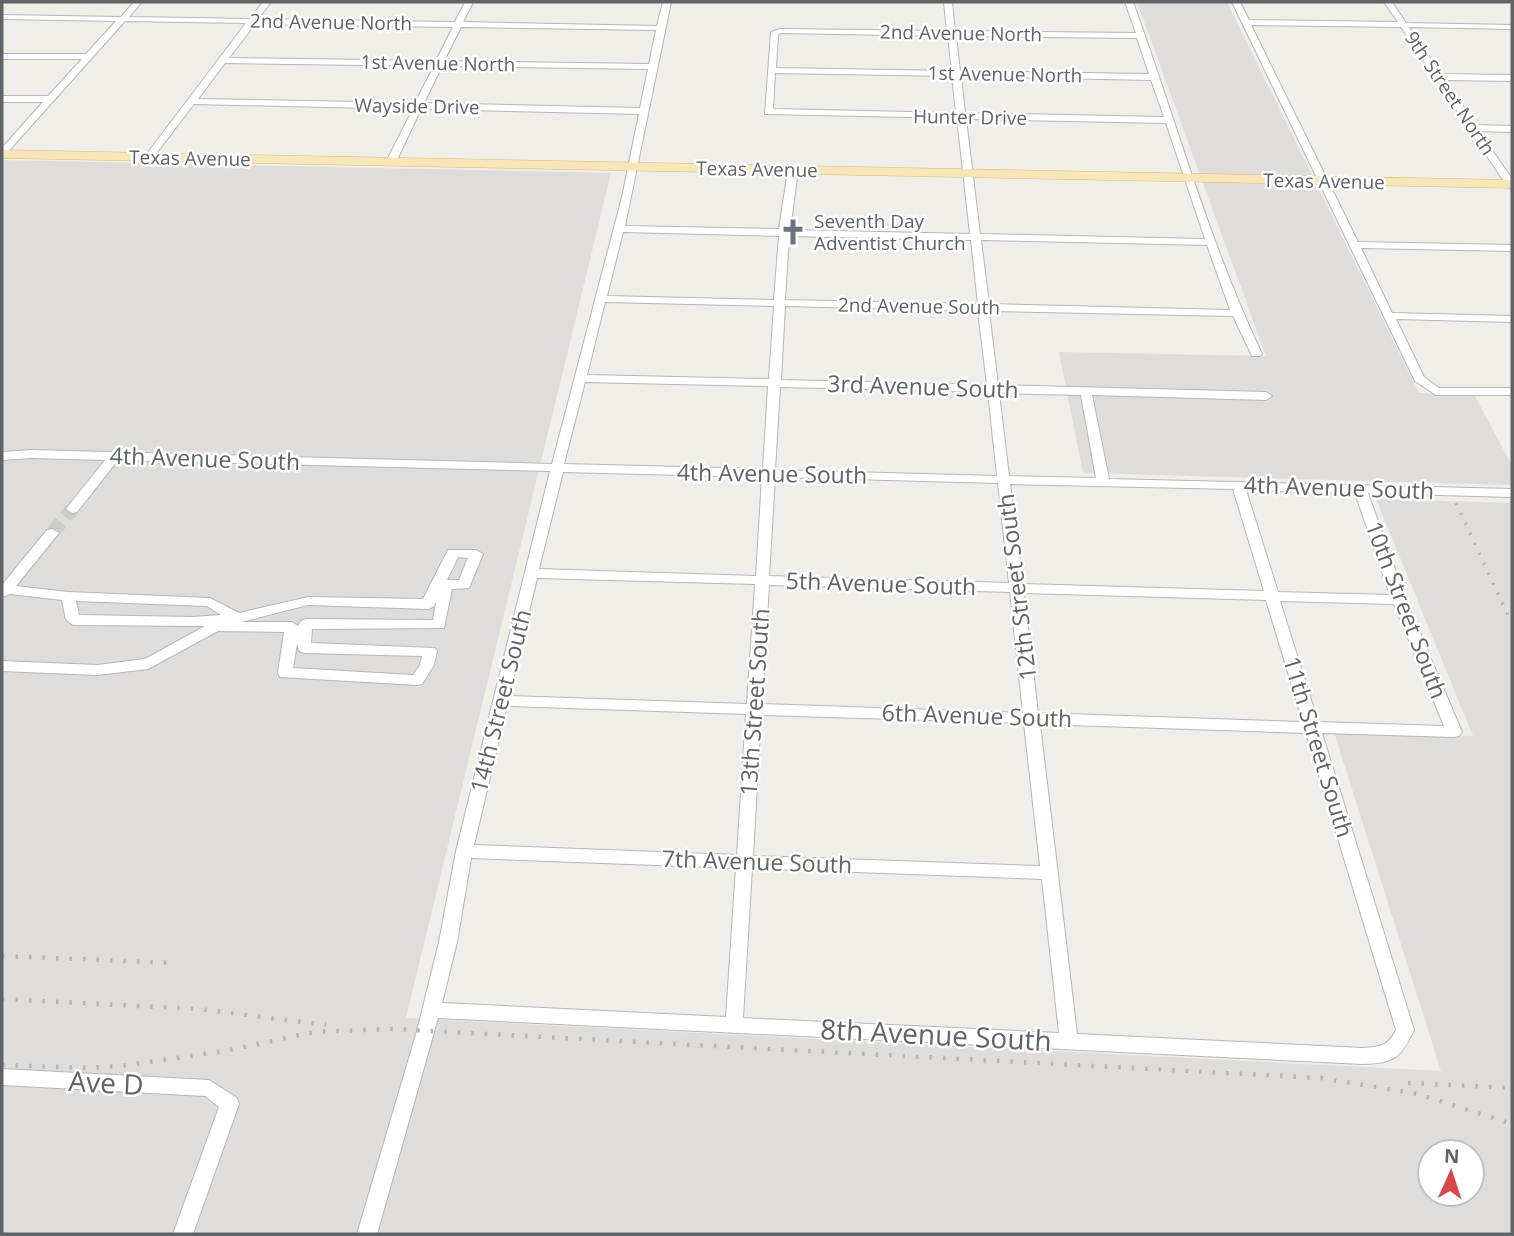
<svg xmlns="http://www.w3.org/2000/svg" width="1514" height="1236" font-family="'Open Sans',sans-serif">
  <rect width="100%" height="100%" fill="#f0eee9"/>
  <!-- industrial -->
  <g fill="#dfdddb" fill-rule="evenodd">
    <polygon points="1137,2 1227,2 1419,393 1474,394 1512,466 1512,485 1083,473 1059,352 1266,356"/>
    <path d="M2 160 611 173 406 1018 1441 1071 1334 732 1473 736 1376 499 1512 503V1234H2ZM1430 1152H1472V1194H1430Z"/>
  </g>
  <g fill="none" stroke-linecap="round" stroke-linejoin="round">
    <!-- minor-tunnel -->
    <polyline stroke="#ccccc8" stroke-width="14" stroke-dasharray="14 7" stroke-linecap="butt" points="52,533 72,509"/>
    <!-- minor casing -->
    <g stroke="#b4b6b9" stroke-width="2">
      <g id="minor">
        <path d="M134 2H142L129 17 250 19 263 2H271L258 19 455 22 465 2H473L463 22 657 26 663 2H671L625 226 779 229 788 170 793 167 798 170 790 230 970 234 957 118 765 114 771 32 780 29 947 31 944 2H952L955 31 1136 33 1125 2H1133C1176 120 1208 240 1262 354L1260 356H1252L1233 316 989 311 998 385 1266 392 1272 396 1266 400 1092 395 1109 479 1512 489V497L1368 493 1406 600 1462 732 1459 736 1454 737 1322 733 1414 1030C1401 1058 1394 1063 1363 1064L438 1018 377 1234H357L417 1031 439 942 456 851 550 471 118 460 77 512 72 513 66 509 105 460 32 458 2 460V452L32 450 552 464 622 197 639 114 421 109 396 162 391 165 386 162 413 109 194 104 152 159H146V155L246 23 125 21 5 155 2 156V148L43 102H2V96H48L82 59H2V54H86L116 21 2 19V15L121 17ZM255 24 453 27 436 61 229 58ZM461 27 656 30 649 64 444 61ZM781 33 948 36 952 71 776 68 778 35ZM956 36 1137 38 1149 74 960 71ZM225 63 434 66 415 103 198 99ZM442 66 648 69 640 108 424 103ZM775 73 952 76 956 113 773 109ZM961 76 1151 80 1164 117 965 113ZM966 119 1166 123 1205 239 980 234ZM623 232 779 236 774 300 607 296ZM789 236 971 240 978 304 785 300ZM981 240 1207 245 1230 310 989 304ZM605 302 774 306 769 379 587 375ZM785 306 978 311 987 385 781 380ZM585 382 768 386 763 469 564 464ZM780 387 988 392 997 476 775 470ZM999 393 1081 395 1096 478 1009 476ZM563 472 762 477 756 576 539 569ZM775 477 998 483 1009 583 769 576ZM1010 484 1233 489 1264 591 1023 584ZM1246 490 1355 493 1390 595 1278 592ZM537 578 755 584 747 704 509 696ZM769 585 1010 592 1023 713 762 704ZM1024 593 1266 600 1303 722 1038 713ZM1280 601 1394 604 1444 726 1318 722ZM507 706 746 714 737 855 474 845ZM761 715 1024 723 1040 866 753 856ZM1040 724 1306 733 1396 1030C1388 1046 1380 1047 1363 1048L1077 1034ZM471 858 736 868 726 1017 442 1003 457 942ZM752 868 1042 879 1059 1033 743 1018Z"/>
        <polygon points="1232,2 1240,2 1249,20 1398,22 1384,2 1392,2 1406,23 1512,25 1512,29 1409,27 1441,74 1512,75 1512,81 1445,80 1476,125 1512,126 1512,132 1479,131 1512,179 1512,189 1507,186 1401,27 1251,25 1358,242 1512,245 1512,251 1361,248 1392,313 1512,316 1512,322 1396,319 1424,377 1439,388 1512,388 1512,395 1436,395 1415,381"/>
        <path d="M52 529 59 533 16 586 68 592 210 598 239 613 308 597 423 599 448 550H476L483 554 469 588 452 589 444 628 312 629 311 643 435 648 437 651 434 665 422 684 417 685 280 677 278 673 284 632 218 631 148 669 97 675 2 671V661L97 665 145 659 205 626 73 625 66 620 62 600 10 594 2 597V585L47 530ZM458 557 468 558 459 580H447ZM76 601 207 606 221 615 193 617 79 615ZM436 602 433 620 306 619 301 621 298 626 292 622H241L308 605 428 609 433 607ZM297 644 299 651 304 653 422 656 420 665 413 675 293 668Z"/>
        <polygon points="2,1069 209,1080 237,1098 239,1104 193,1234 173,1234 219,1107 205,1096 2,1085"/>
      </g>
    </g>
    <!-- major casing -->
    <g stroke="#e4b66e" stroke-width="1">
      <polygon id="major" points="2,150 1512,180 1512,188 2,158"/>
    </g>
    <!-- minor -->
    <use href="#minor" fill="#fff" fill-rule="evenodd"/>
    <!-- major -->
    <use href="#major" fill="#f7e6b7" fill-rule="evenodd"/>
    <!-- rail-far1 -->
    <polyline stroke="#b4b5b5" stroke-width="3.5" stroke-dasharray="2 9" stroke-linecap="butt" points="1456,503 1512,624"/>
    <!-- rail -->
    <g stroke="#b4b5b5" stroke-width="4.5" stroke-dasharray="2.5 11" stroke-linecap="butt">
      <polyline points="2,956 176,963"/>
      <polyline points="2,999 198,1009 326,1025"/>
      <polyline points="2,1065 90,1068 129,1065 225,1051 314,1032 392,1029 1321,1078 1418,1094 1512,1124"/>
      <polyline points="1408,1083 1512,1088"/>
    </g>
  </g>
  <!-- icons -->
  <defs>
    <g id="church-bare" transform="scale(2.1)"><path d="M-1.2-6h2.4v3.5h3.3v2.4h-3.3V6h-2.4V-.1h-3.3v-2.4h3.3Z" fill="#6b7280" stroke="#fff" stroke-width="2.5" paint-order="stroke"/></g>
  </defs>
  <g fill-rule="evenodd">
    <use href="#church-bare" x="793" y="232"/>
  </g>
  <g text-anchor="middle" stroke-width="5" stroke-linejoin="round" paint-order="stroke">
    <!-- far-street labels -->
    <g font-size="19" fill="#606467" stroke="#fff">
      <text transform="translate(331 22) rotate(1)" y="7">2nd Avenue North</text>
      <text transform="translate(961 33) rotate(1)" y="7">2nd Avenue North</text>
      <text transform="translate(438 63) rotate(1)" y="7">1st Avenue North</text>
      <text transform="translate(1005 74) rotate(1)" y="7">1st Avenue North</text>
      <text transform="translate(1450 93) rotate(56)" y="7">9th Street North</text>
      <text transform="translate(417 106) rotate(1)" y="7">Wayside Drive</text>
      <text transform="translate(970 117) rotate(1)" y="7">Hunter Drive</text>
      <text transform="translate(190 158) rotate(1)" y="7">Texas Avenue</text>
      <text transform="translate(757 169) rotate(1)" y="7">Texas Avenue</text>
      <text transform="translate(1324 181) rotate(1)" y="7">Texas Avenue</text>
      <text transform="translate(919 306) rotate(1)" y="7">2nd Avenue South</text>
    </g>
    <!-- far-worship labels -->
    <g font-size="19" fill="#5b616d" stroke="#fff" text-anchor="start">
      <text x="814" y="228">Seventh Day<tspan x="814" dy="22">Adventist Church</tspan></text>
    </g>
    <!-- street labels -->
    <g font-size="23" fill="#606467" stroke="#fff">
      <text transform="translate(923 387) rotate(2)" y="8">3rd Avenue South</text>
      <text transform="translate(205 459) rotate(2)" y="8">4th Avenue South</text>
      <text transform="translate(772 474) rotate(1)" y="8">4th Avenue South</text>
      <text transform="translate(1339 488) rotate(2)" y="8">4th Avenue South</text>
      <text transform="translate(881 584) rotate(2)" y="8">5th Avenue South</text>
      <text transform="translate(1017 587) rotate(-97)" y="8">12th Street South</text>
      <text transform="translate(1406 610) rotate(69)" y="8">10th Street South</text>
      <text transform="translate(501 701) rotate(-76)" y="8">14th Street South</text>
      <text transform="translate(755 702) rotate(-86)" y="8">13th Street South</text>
      <text transform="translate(977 716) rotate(2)" y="8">6th Avenue South</text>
      <text transform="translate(1318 747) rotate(73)" y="8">11th Street South</text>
      <text transform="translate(757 862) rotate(2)" y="8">7th Avenue South</text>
    </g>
    <!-- near-street labels -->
    <g font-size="28" fill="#606467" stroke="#fff">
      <text transform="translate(936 1035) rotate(3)" y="10">8th Avenue South</text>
      <text transform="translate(106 1083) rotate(3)" y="10">Ave D</text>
    </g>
  </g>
  <!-- border -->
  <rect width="1514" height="1236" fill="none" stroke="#606467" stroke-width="7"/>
  <!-- north arrow -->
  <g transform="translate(1451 1173) rotate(3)"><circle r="33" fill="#ffffff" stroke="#bfc1c2" stroke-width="2"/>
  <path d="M0-5L12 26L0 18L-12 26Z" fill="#d8474b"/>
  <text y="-10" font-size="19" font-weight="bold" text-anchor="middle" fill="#606467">N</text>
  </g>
</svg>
